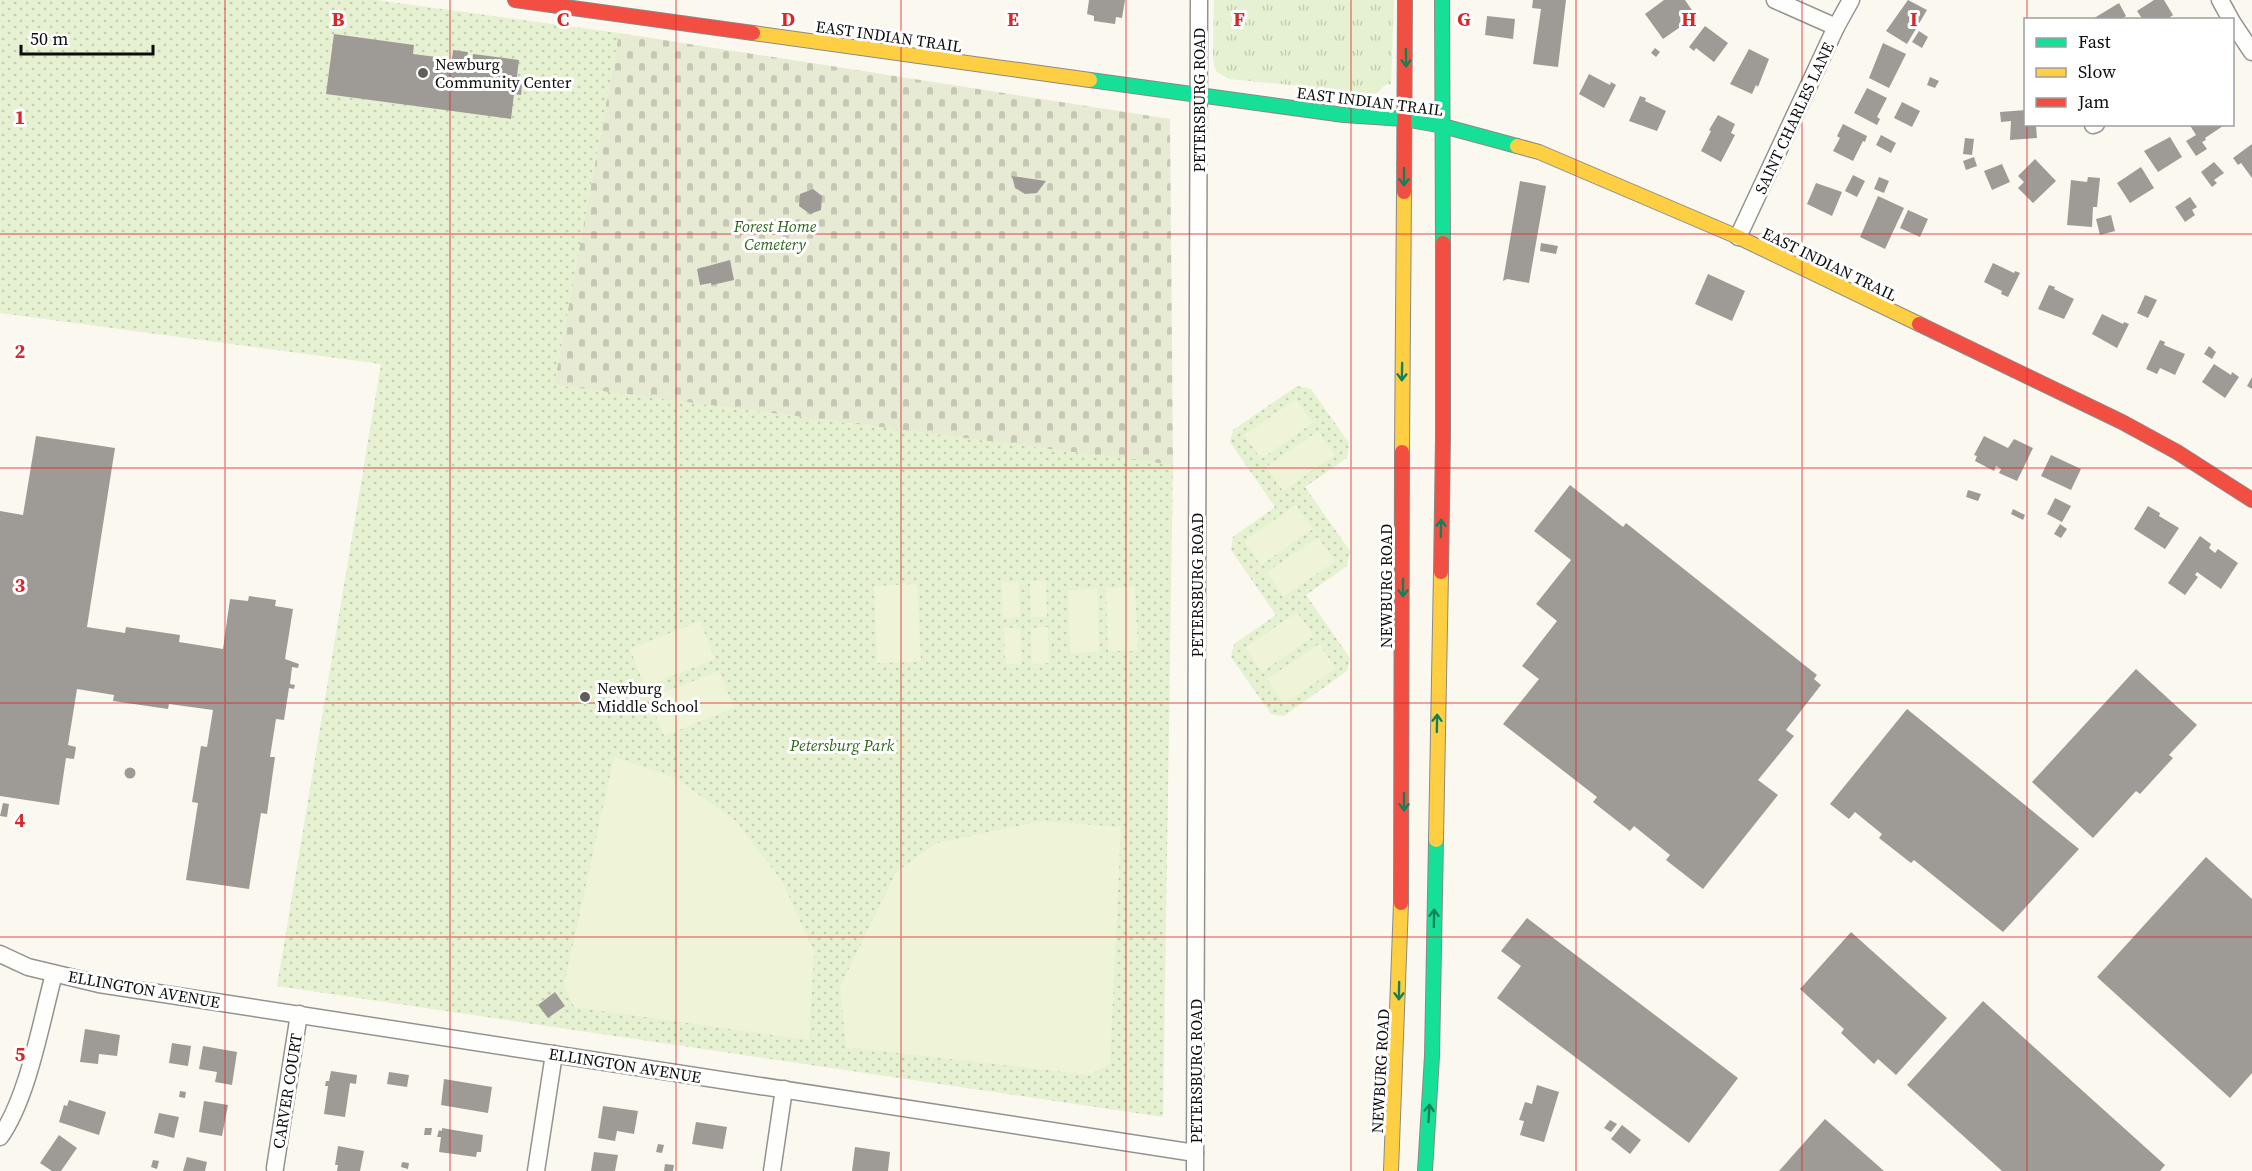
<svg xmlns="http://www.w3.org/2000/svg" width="2252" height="1171" font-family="'Source Serif 4',serif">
  <defs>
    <pattern id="grass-tufts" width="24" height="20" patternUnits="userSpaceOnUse" patternTransform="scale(1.5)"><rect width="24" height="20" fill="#e5f1d0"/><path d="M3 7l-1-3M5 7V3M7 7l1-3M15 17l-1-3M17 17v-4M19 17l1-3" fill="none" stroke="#c3cdb1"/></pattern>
    <pattern id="cemetery-stones" width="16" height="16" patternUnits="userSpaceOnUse" patternTransform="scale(1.5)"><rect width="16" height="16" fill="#e7ebd4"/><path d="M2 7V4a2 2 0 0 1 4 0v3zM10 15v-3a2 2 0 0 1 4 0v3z" fill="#c5c8b5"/></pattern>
    <pattern id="park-dots" width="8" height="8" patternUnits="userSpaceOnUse" patternTransform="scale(1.5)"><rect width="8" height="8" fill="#e5f1d0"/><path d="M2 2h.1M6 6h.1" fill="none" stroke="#c3cdb1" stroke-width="1.8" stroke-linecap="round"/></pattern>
  </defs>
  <rect width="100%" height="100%" fill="#fbf8f0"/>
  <!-- grass -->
  <polygon fill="url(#grass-tufts)" points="1214,0 1394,0 1391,84 1385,85 1377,93 1365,96 1360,94 1342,92 1341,95 1312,90 1311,87 1229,79 1217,72 1214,66 1213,56"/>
  <!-- cemetery -->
  <polygon fill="url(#cemetery-stones)" points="619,33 1170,119 1173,465 554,385"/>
  <!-- park -->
  <g fill="url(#park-dots)">
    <polygon points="0,0 376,0 619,33 554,385 1173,465 1163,1117 277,986 381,364 0,313"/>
    <polygon points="1297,386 1311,389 1349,443 1347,458 1305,487 1350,551 1347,566 1306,595 1350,658 1347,671 1284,716 1271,714 1231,657 1234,644 1276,615 1231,550 1233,537 1275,507 1230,442 1233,430"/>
  </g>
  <!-- pitch -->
  <g fill="#eff4d9">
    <polygon points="1296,399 1313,423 1261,459 1244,435"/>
    <polygon points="1318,431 1335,455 1283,491 1266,467"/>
    <polygon points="1296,505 1313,529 1261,565 1244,541"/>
    <polygon points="1318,537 1335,561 1283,597 1267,572"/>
    <polygon points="1030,581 1046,581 1047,617 1031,617"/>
    <polygon points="1002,582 1019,582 1020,617 1003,618"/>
    <polygon points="917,584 921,662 877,663 874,586"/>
    <polygon points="1135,587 1138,651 1108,651 1106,588"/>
    <polygon points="1097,589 1099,652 1070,653 1068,590"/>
    <polygon points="1297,612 1314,636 1262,672 1245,648"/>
    <polygon points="700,621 715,659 645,687 630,649"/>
    <polygon points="1048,627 1049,663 1032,664 1031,628"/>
    <polygon points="1004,628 1020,628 1022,664 1005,664"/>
    <polygon points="1319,644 1336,668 1284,704 1267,679"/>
    <polygon points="719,671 734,708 664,736 649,698"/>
    <polygon points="614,757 675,778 735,820 782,881 814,952 809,1040 574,1007 564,985"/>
    <polygon points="1042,821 1121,827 1110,1064 1089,1075 846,1047 840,987 896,872 937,843"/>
  </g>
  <!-- building -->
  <g fill="#9e9b96">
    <polygon points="1089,0 1125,0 1122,18 1116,17 1115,24 1094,21 1094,16 1087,14"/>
    <polygon points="1533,0 1566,0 1558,67 1533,64 1541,9 1532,8"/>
    <polygon points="1664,0 1685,0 1696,16 1663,39 1645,14"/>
    <polygon points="1908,0 1927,10 1907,44 1886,31"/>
    <polygon points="2154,0 2164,0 2173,15 2166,20 2143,20 2137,11"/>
    <polygon points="2119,3 2126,16 2120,20 2091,20"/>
    <polygon points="1487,16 1515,19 1513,39 1485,35"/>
    <polygon points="1705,26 1728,43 1714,62 1696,48 1694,51 1689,47"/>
    <polygon points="1919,31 1928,37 1922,48 1912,42"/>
    <polygon points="334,34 414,45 413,54 452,59 453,50 468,52 467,62 472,62 473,54 519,60 516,84 522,84 521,95 514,94 511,119 326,94"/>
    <polygon points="1883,43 1906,54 1889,88 1869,78"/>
    <polygon points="1655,48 1660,52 1656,57 1651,53"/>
    <polygon points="1749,49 1769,59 1758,87 1756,85 1752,94 1730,84"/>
    <polygon points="1589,74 1610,85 1611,82 1616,85 1604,108 1579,94"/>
    <polygon points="1930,77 1939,81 1935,88 1927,85"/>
    <polygon points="1867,88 1887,98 1877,117 1880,119 1877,125 1854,113"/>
    <polygon points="1640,96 1646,98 1645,101 1666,111 1657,131 1629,121"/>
    <polygon points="1902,102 1920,111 1912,127 1894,118"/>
    <polygon points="2026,110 2026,124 2036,126 2037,138 2010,140 2011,121 2001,122 2000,112"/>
    <polygon points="1718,115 1735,124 1731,133 1735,135 1721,162 1701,151 1711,131 1709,130"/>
    <polygon points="1843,124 1867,136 1865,142 1863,141 1853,161 1833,151 1840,138 1837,136"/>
    <polygon points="2189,124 2226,124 2205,138 2206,140 2202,142 2207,149 2196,156 2186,141 2196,135"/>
    <polygon points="1881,135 1896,143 1891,153 1876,145"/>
    <polygon points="2170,137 2182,157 2158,172 2144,151"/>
    <polygon points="1965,138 1974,139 1972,155 1963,154"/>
    <polygon points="2252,144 2252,178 2241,163 2238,165 2233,158"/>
    <polygon points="1974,157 1977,166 1966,170 1963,161"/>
    <polygon points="2035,159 2056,181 2033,203 2018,188 2024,182 2018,176"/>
    <polygon points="2214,162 2224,173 2214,180 2217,183 2212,187 2201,172"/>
    <polygon points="2002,164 2010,182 1992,190 1984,171"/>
    <polygon points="2141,167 2154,188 2130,203 2117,183"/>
    <polygon points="1853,175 1865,181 1857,197 1845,191"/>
    <polygon points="1012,176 1046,181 1037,193 1025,194 1015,188"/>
    <polygon points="1879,177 1889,181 1884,193 1874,189"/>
    <polygon points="2088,177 2100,178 2097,207 2093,207 2092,227 2067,225 2071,180 2087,182"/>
    <polygon points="1520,181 1546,186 1529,283 1507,279 1503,281"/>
    <polygon points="1816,183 1842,192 1832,216 1807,204"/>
    <polygon points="813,189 822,196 821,210 810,214 799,206 800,194"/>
    <polygon points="1878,196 1904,208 1885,249 1860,237"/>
    <polygon points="2190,197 2197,207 2192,210 2195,215 2185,222 2175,207"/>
    <polygon points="1908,210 1928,219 1920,237 1900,228"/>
    <polygon points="2111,215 2115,231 2100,235 2096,219"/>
    <polygon points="1541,243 1558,246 1556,254 1540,251"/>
    <polygon points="730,260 734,280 712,285 711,283 700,285 697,269"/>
    <polygon points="1993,263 2014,273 2015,271 2020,273 2008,297 2001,294 2002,291 1984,282"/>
    <polygon points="1708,274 1745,291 1732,321 1695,304"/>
    <polygon points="2049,285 2055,287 2054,289 2074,299 2064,319 2038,309"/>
    <polygon points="2145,295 2157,300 2148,318 2137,313"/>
    <polygon points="2102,314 2123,324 2124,322 2129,324 2117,348 2092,334"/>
    <polygon points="2160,340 2165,342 2164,345 2185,354 2175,375 2160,368 2157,374 2146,369"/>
    <polygon points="2209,346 2216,352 2212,359 2204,354"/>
    <polygon points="2214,364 2231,375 2232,372 2239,377 2225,398 2202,382"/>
    <polygon points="2252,377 2252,389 2247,386"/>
    <polygon points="36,436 115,448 87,627 125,633 126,627 180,635 179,642 223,649 230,599 248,601 249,596 276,600 275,606 293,609 285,659 299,664 298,668 292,667 290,684 295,685 294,689 289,688 284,720 276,719 270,757 275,757 267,814 261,813 249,889 186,880 198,803 192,802 201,746 207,747 213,710 169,704 168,709 113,701 114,695 77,689 68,745 76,747 74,759 66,758 59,805 0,796 0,511 23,515"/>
    <polygon points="1984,436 2008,448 2014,439 2033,448 2017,481 1999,473 2001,469 1996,466 1994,471 1975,461 1977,456 1974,455"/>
    <polygon points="2051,455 2081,469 2071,490 2041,476"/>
    <polygon points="1570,485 1623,527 1626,523 1817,675 1814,679 1821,685 1786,730 1794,736 1758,780 1778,795 1703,889 1666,860 1670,855 1634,826 1630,831 1593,802 1597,797 1503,724 1539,679 1522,666 1557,621 1536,604 1571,560 1534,531"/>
    <polygon points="1968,490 1981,494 1978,501 1966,497"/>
    <polygon points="2055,498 2071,506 2062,522 2047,514"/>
    <polygon points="2148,506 2160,513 2159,516 2179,528 2165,549 2134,529"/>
    <polygon points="2013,509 2025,515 2023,520 2011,514"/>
    <polygon points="2060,524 2067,529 2061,538 2054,534"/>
    <polygon points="2200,536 2211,544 2209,548 2215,553 2218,549 2238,563 2221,589 2197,572 2195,575 2198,577 2185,595 2168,583"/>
    <polygon points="2136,669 2197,725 2169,755 2173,758 2140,794 2136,791 2093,838 2032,782"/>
    <polygon points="1907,709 2079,849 2003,932 1914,860 1911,863 1879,838 1882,834 1855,812 1849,819 1830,804"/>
    <circle cx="130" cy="773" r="5.5"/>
    <polygon points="3,803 9,804 7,817 0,816"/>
    <polygon points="2206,857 2252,899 2252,1073 2230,1098 2097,977"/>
    <polygon points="1527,918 1738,1078 1689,1143 1497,998 1521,966 1501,951"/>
    <polygon points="1851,932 1947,1018 1896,1075 1878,1059 1874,1064 1841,1033 1844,1029 1800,989"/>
    <polygon points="555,992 565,1006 548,1018 538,1005"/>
    <polygon points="1983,1001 2165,1165 2160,1171 2002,1171 1907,1085"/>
    <polygon points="85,1029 120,1035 117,1056 99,1054 98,1064 80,1062"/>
    <polygon points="172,1043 191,1046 188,1066 169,1063"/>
    <polygon points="203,1046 237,1052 232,1085 215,1082 217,1072 199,1069"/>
    <polygon points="331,1071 357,1075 356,1084 350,1083 345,1117 324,1114 328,1086 325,1086 326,1081 329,1081"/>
    <polygon points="389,1072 409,1075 407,1087 387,1084"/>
    <polygon points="444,1079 492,1087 488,1113 441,1105"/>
    <polygon points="1537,1085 1559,1092 1544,1142 1520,1135 1524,1121 1519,1120 1525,1102 1532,1104"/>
    <polygon points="180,1091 186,1092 185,1098 179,1097"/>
    <polygon points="69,1100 106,1112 99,1135 59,1122 64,1105 67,1106"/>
    <polygon points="204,1101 228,1105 222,1136 199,1132"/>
    <polygon points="603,1106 638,1111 634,1134 617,1131 615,1141 598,1138"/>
    <polygon points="159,1113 179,1117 174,1138 154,1133"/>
    <polygon points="1825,1119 1884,1171 1779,1171"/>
    <polygon points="1610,1120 1617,1124 1611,1132 1604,1128"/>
    <polygon points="696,1122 727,1127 723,1149 692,1144"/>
    <polygon points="1622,1125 1641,1140 1630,1154 1611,1139"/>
    <polygon points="425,1128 432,1128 431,1135 424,1135"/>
    <polygon points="442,1128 483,1135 481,1152 477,1152 476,1157 439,1152 441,1137 437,1137 439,1130 442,1131"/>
    <polygon points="59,1135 77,1148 61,1171 52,1171 40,1163"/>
    <polygon points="658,1144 664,1145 662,1153 656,1152"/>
    <polygon points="338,1146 364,1151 360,1171 337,1171 338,1165 335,1165"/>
    <polygon points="855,1147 890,1152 888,1171 852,1171"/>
    <polygon points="594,1152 618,1155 615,1171 591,1171"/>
    <polygon points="187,1157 207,1162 205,1171 183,1171"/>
    <polygon points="153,1160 159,1161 157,1169 151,1167"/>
    <polygon points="402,1162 409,1163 408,1169 401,1167"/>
    <polygon points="665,1164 674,1165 673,1171 664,1171"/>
  </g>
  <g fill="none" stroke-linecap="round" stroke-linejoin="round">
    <!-- street casing -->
    <g stroke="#94938f" stroke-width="19">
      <g id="street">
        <polyline points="1775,0 1836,27"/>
        <polyline points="2220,0 2231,20"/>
        <polyline points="2232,22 2252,52"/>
        <polyline points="2093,125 2096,124"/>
        <polyline points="1738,237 1836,27 1851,0"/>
        <polyline points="0,954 28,967 99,984 1195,1153"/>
        <path d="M0 1137C28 1098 41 1022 54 974"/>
        <polyline points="275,1168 299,1014"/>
        <polyline points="536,1171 554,1054"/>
        <polyline points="772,1171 784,1089"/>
        <polyline points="1195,1171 1199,0"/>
      </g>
    </g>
    <!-- fast casing -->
    <g stroke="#8b8986" stroke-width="16">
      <g id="fast">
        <polyline points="1442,0 1443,243"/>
        <polyline points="1090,80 1344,115 1404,119 1443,126 1517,146"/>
        <polyline points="1425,1171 1432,1056 1436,840"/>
      </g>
    </g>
    <!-- slow casing -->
    <g stroke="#8b8986" stroke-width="16">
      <g id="slow">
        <polyline points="753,33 1090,80"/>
        <polyline points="1517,146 1539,152 1738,237 1919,324"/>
        <polyline points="1402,452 1404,192"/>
        <polyline points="1436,840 1441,572"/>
        <polyline points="1391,1171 1401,903"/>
      </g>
    </g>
    <!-- jam casing -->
    <g stroke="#8b8986" stroke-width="16">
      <g id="jam">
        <polyline points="515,0 753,33"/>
        <polyline points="1404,192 1405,0"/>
        <polyline points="1919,324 2122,422 2177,452 2252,500"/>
        <polyline points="1441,572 1443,437 1443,243"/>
        <polyline points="1401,903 1402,452"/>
      </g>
    </g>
    <!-- street -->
    <use href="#street" stroke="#fefefd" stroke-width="16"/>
    <!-- fast -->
    <use href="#fast" stroke="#16e098" stroke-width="14"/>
    <!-- slow -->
    <use href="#slow" stroke="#ffcf43" stroke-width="14"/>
    <!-- jam -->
    <use href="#jam" stroke="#f24e42" stroke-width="14"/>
  </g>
  <!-- one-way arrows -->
  <defs><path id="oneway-shaft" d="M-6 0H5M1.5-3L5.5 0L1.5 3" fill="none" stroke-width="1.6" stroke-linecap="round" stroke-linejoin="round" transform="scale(1.5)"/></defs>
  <g stroke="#128159">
    <use href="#oneway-shaft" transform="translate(1406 58) rotate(89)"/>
    <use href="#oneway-shaft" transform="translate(1404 177) rotate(90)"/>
    <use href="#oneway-shaft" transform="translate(1402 372) rotate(91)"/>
    <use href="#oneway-shaft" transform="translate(1441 528) rotate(-89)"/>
    <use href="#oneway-shaft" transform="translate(1403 588) rotate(90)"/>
    <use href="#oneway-shaft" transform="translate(1437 723) rotate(-89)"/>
    <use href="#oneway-shaft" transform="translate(1404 802) rotate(90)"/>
    <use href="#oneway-shaft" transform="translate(1434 918) rotate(-89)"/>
    <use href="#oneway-shaft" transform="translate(1399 991) rotate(91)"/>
    <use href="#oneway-shaft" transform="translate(1429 1113) rotate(-87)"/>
  </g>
  <!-- grid -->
  <path fill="none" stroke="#d62828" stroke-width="1.5" stroke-opacity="0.55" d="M225 0V1171M450 0V1171M676 0V1171M901 0V1171M1126 0V1171M1351 0V1171M1576 0V1171M1802 0V1171M2027 0V20M2027 124V1171M0 234H2252M0 468H2252M0 703H2252M0 937H2252"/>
  <!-- markers -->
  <g fill="#605f5c" stroke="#fff" stroke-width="2">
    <circle cx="423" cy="73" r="6"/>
    <circle cx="585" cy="697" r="6"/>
  </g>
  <g text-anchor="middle" stroke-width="6" stroke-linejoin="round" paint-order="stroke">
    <!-- street labels -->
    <g font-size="16" fill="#0d0d0d" stroke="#fff">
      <text transform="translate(889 36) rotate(8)" y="6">EAST INDIAN TRAIL</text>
      <text transform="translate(1199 100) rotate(-90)" y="6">PETERSBURG ROAD</text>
      <text transform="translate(1370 101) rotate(7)" y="6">EAST INDIAN TRAIL</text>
      <text transform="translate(1794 118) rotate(-65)" y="6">SAINT CHARLES LANE</text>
      <text transform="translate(1830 264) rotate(26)" y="6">EAST INDIAN TRAIL</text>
      <text transform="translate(1197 585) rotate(-90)" y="6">PETERSBURG ROAD</text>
      <text transform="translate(1386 586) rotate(-90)" y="6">NEWBURG ROAD</text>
      <text transform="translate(144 989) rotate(10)" y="6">ELLINGTON AVENUE</text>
      <text transform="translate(625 1065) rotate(9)" y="6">ELLINGTON AVENUE</text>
      <text transform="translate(1196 1071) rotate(-90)" y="6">PETERSBURG ROAD</text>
      <text transform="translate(1380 1071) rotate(-87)" y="6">NEWBURG ROAD</text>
      <text transform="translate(287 1091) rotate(-81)" y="6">CARVER COURT</text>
    </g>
    <!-- poi labels -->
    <g font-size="16" fill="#0d0d0d" stroke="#fff" text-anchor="start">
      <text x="435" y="70">Newburg<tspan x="435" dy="18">Community Center</tspan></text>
      <text x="597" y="694">Newburg<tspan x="597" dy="18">Middle School</tspan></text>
    </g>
    <!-- park labels -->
    <g font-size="16" font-style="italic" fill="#2e671b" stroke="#fff">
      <text x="775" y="232">Forest Home<tspan x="775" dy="18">Cemetery</tspan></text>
      <text x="842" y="751">Petersburg Park</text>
    </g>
  </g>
  <g font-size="20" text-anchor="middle" font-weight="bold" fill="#d62828" stroke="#fff" stroke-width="6" stroke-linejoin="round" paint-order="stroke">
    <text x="338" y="26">B</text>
    <text x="563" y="26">C</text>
    <text x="788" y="26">D</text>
    <text x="1013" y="26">E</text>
    <text x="1239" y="26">F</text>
    <text x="1464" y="26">G</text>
    <text x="1689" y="26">H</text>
    <text x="1914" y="26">I</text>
    <text x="20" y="124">1</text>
    <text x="20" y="358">2</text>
    <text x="20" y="592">3</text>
    <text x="20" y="827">4</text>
    <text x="20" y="1061">5</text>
  </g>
  <!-- legend -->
  <rect x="2024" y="18" width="210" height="108" fill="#ffffff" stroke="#9e9e9e" stroke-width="1.5"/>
  <rect x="2036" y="38" width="30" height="9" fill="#16e098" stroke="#9e9e9e" stroke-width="1.5"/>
  <text x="2078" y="48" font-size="18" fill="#0d0d0d">Fast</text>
  <rect x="2036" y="68" width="30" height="9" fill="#ffcf43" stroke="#9e9e9e" stroke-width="1.5"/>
  <text x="2078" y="78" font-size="18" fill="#0d0d0d">Slow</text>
  <rect x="2036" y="98" width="30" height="9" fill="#f24e42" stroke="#9e9e9e" stroke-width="1.5"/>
  <text x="2078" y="108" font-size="18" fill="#0d0d0d">Jam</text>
  <!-- scale -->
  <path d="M21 45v9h132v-9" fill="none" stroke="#0d0d0d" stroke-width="3"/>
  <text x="30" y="45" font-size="18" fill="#0d0d0d" stroke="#ffffff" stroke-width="4.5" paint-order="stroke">50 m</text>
</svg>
